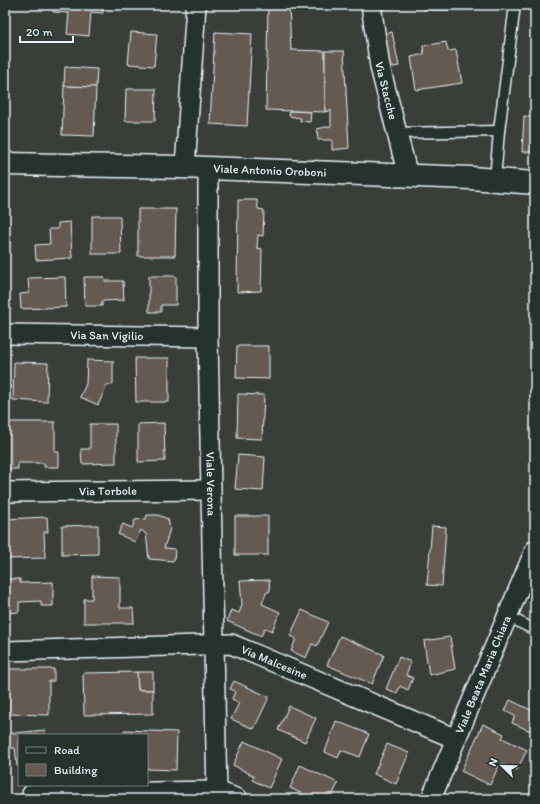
<svg xmlns="http://www.w3.org/2000/svg" width="540" height="804" font-family="Itim,sans-serif">
  <rect width="100%" height="100%" fill="#393f38"/>
  <filter id="ink" filterUnits="userSpaceOnUse"><feTurbulence type="fractalNoise" baseFrequency=".025" numOctaves="2"/><feDisplacementMap in="SourceGraphic" scale="8" xChannelSelector="R" yChannelSelector="G"/><feConvolveMatrix kernelMatrix="1 2 1 2 8 2 1 2 1" color-interpolation-filters="sRGB"/></filter>
  <g filter="url(#ink)">
    <!-- building -->
    <g fill="#655a51" stroke="#e8f1f8">
      <polygon points="53,5 103,5 103,13 91,12 89,36 67,34 69,13 53,12"/>
      <polygon points="268,5 289,5 291,50 325,51 325,112 266,110"/>
      <polygon points="376,5 389,5 389,6 377,8"/>
      <polygon points="423,5 435,5 435,10 423,9"/>
      <rect x="435" y="5" width="35" height="5"/>
      <polygon points="131,32 157,34 154,66 128,64"/>
      <polygon points="215,32 252,34 247,126 210,124"/>
      <polygon points="392,32 399,66 388,68 382,34"/>
      <polygon points="446,42 448,51 456,50 462,83 416,90 411,57 424,54 423,46"/>
      <polygon points="325,51 344,51 349,148 332,150 332,140 318,140 317,129 331,126 331,110 325,112"/>
      <polygon points="65,67 97,69 96,87 64,86"/>
      <polygon points="64,86 96,87 94,136 62,135"/>
      <polygon points="126,89 156,89 155,121 125,121"/>
      <polygon points="290,111 311,112 310,122 300,121 301,118 289,116"/>
      <polygon points="524,116 535,117 535,152 522,152"/>
      <polygon points="238,200 257,200 258,209 264,210 263,236 258,235 257,248 262,249 261,291 237,292"/>
      <polygon points="138,209 176,209 175,256 138,256"/>
      <polygon points="92,216 120,216 121,254 92,254"/>
      <polygon points="70,222 72,258 36,260 35,245 50,244 49,229 58,229 58,223"/>
      <polygon points="149,276 176,276 176,305 161,305 161,312 149,312"/>
      <polygon points="65,277 66,307 21,309 20,294 29,293 28,278"/>
      <polygon points="84,277 104,277 105,281 123,281 124,300 102,301 102,306 85,306"/>
      <polygon points="237,346 269,346 269,379 236,378"/>
      <polygon points="135,358 169,358 169,402 136,402"/>
      <polygon points="87,360 113,361 113,384 107,385 98,405 80,397 86,384"/>
      <polygon points="14,362 48,363 47,402 13,400"/>
      <polygon points="238,394 264,395 262,439 237,438"/>
      <polygon points="6,422 55,422 55,452 59,452 59,467 44,467 44,463 18,463 18,469 5,469"/>
      <polygon points="164,423 165,461 138,462 138,424"/>
      <polygon points="90,424 116,424 116,463 82,464 81,449 90,449"/>
      <polygon points="238,455 265,457 263,491 235,489"/>
      <polygon points="147,515 158,515 168,519 170,529 164,548 175,549 174,561 149,559 146,534 141,530 135,542 118,534 123,524 132,528 135,520 146,519"/>
      <rect x="235" y="516" width="33" height="39"/>
      <polygon points="47,517 48,532 44,532 45,558 5,559 5,519"/>
      <polygon points="98,525 98,554 62,555 62,526"/>
      <polygon points="432,526 446,527 442,586 427,585"/>
      <polygon points="92,576 120,577 120,608 133,608 134,623 84,623 84,599 92,599"/>
      <polygon points="5,579 20,579 20,583 53,582 53,606 41,606 41,601 19,602 19,612 5,613"/>
      <polygon points="269,580 270,591 266,593 262,604 280,612 272,631 265,628 261,636 227,621 231,610 239,613 242,605 240,581"/>
      <polygon points="302,610 328,622 317,646 312,644 306,658 291,651 296,639 290,636"/>
      <polygon points="340,636 384,655 372,684 327,665"/>
      <polygon points="450,637 455,669 429,675 424,641"/>
      <polygon points="399,657 411,662 406,675 413,678 408,690 400,686 397,693 386,689"/>
      <polygon points="5,669 54,669 54,681 49,681 49,715 8,714 9,684 5,684"/>
      <polygon points="137,672 153,672 153,690 138,690"/>
      <polygon points="137,672 138,690 153,690 153,714 84,715 83,673"/>
      <polygon points="234,681 269,697 254,729 231,719 239,703 232,699 235,691 230,689"/>
      <polygon points="510,700 535,712 535,733 512,723 515,716 505,711"/>
      <polygon points="289,706 316,718 305,742 278,730"/>
      <polygon points="336,721 369,734 360,757 341,750 338,758 325,752"/>
      <polygon points="483,724 504,734 502,738 527,750 517,770 500,763 490,785 461,771"/>
      <polygon points="45,730 45,735 19,735 19,766 17,766 15,748 6,748 5,734"/>
      <polygon points="124,730 177,732 176,770 147,769 147,735 124,735"/>
      <polygon points="244,741 282,759 269,788 252,780 254,776 233,765"/>
      <polygon points="387,744 409,753 396,784 374,774"/>
      <polygon points="300,765 338,783 331,799 313,799 290,788"/>
      <polygon points="371,793 382,799 368,799"/>
    </g>
    <g fill="none" stroke-linecap="round" stroke-linejoin="round">
      <!-- lane casing -->
      <g stroke="#e8f1f8" stroke-width="13">
        <g id="lane">
          <polyline points="397,133 499,131"/>
          <polyline points="495,180 499,131 515,5"/>
          <polyline points="507,616 535,630"/>
        </g>
      </g>
      <!-- street casing -->
      <g stroke="#e8f1f8" stroke-width="22">
        <g id="street">
          <path id="s1" d="M371 5 380 67 408 176"/>
          <polyline points="185,168 196,5"/>
          <path id="s2" d="M208 169V337L217 799"/>
          <path id="s3" d="M5 334 208 337"/>
          <path id="s4" d="M5 492 211 490"/>
          <path id="s5" d="M7 651 231 644 456 739"/>
          <polyline points="32,794 217,791 238,799"/>
          <path id="s6" d="M431 799 535 550"/>
        </g>
      </g>
      <!-- secondary casing -->
      <g stroke="#e8f1f8" stroke-width="25">
        <g id="secondary">
          <path id="s7" d="M5 164 179 167 471 178 535 183"/>
        </g>
      </g>
      <!-- lane -->
      <use href="#lane" stroke="#26332d" stroke-width="10"/>
      <!-- street -->
      <use href="#street" stroke="#26332d" stroke-width="19"/>
      <!-- secondary -->
      <use href="#secondary" stroke="#26332d" stroke-width="22"/>
    </g>
  </g>
  <g text-anchor="middle" stroke-width="3" stroke-linejoin="round" paint-order="stroke">
    <!-- street labels -->
    <g font-size="12" fill="#e8f1f8" stroke="#26332d">
      <text dy="4" stroke="none"><textPath href="#s1" startOffset="87">Via Stacche</textPath></text>
      <text dy="4" stroke="none"><textPath href="#s7" startOffset="265">Viale Antonio Oroboni</textPath></text>
      <text dy="4" stroke="none"><textPath href="#s3" startOffset="102">Via San Vigilio</textPath></text>
      <text dy="4" stroke="none"><textPath href="#s2" startOffset="315">Viale Verona</textPath></text>
      <text dy="4" stroke="none"><textPath href="#s4" startOffset="103">Via Torbole</textPath></text>
      <text dy="4" stroke="none"><textPath href="#s5" startOffset="271">Via Malcesine</textPath></text>
      <text dy="4" stroke="none"><textPath href="#s6" startOffset="135">Viale Beata Maria Chiara</textPath></text>
    </g>
  </g>
  <!-- margin -->
  <rect width="540" height="804" fill="none" stroke="#26332d" stroke-width="20"/>
  <rect x="10" y="10" width="520" height="784" fill="none" stroke="#e8f1f8" stroke-width="1.5" filter="url(#ink)"/>
  <!-- legend -->
  <rect x="18" y="734" width="130" height="52" fill="#26332d" stroke="#747f7e"/>
  <rect x="26" y="747" width="20" height="6" fill="#26332d" stroke="#747f7e"/>
  <text x="54" y="754" font-size="12" fill="#e8f1f8">Road</text>
  <rect x="26" y="764" width="20" height="12" fill="#655a51" stroke="#747f7e"/>
  <text x="54" y="774" font-size="12" fill="#e8f1f8">Building</text>
  <!-- north arrow -->
  <g transform="translate(502 766) rotate(293)" stroke="#26332d" stroke-width="3" paint-order="stroke">
  <path d="M0-3L7 15L0 10L-7 15Z" fill="#e8f1f8"/>
  <text y="-6" font-size="11" font-weight="bold" text-anchor="middle" fill="#e8f1f8">N</text>
  </g>
  <!-- scale -->
  <path d="M20 36v6h53v-6" fill="none" stroke="#e8f1f8" stroke-width="2"/>
  <text x="26" y="36" font-size="12" fill="#e8f1f8" stroke="#26332d" stroke-width="3" paint-order="stroke">20 m</text>
</svg>
